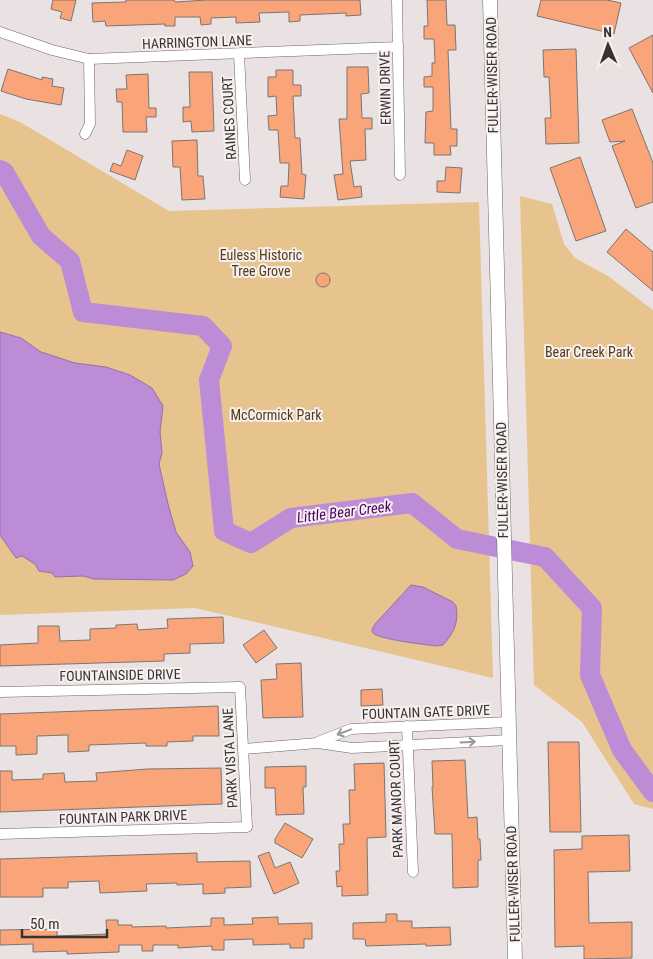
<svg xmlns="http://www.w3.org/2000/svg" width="653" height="959" font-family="'Roboto Condensed',sans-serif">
  <rect width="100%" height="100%" fill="#eae2e2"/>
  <!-- green -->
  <g fill="#e7c38d">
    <polygon points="0,114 20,122 169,211 479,202 493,678 195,608 0,615"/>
    <polygon points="520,196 552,204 564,244 575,258 608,276 653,310 653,809 634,804 582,722 534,685"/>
  </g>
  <!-- water -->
  <g fill="#bc8cd7" stroke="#9471a6">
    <polygon points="0,332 21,338 41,352 75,363 106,367 130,375 152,388 163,406 160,432 162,453 159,464 168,504 176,532 190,552 193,566 186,574 173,580 94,579 83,576 55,577 52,573 39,571 35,564 22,556 16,558 0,535"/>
    <path d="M411 585 423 587 453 602 456 606C459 622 454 633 443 645L437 646C427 645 377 639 373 633 372 632 372 631 372 630L375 624Z"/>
  </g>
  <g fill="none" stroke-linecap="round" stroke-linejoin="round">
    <!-- river -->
    <polyline stroke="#bc8cd7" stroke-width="20" points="0,170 4,172 41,236 70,261 83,312 203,326 222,346 209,380 224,531 251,543 291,518 412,503 457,539 545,557 592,608 590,675 622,750 653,792"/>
  </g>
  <!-- building -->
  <g fill="#faa479" stroke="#7b7572">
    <polygon points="53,0 76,0 71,21 60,18 62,12 51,9"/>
    <polygon points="126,0 174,0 175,2 207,0 360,0 361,15 346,16 346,13 300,15 300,21 289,22 289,12 259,13 260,22 236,23 236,17 211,18 211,24 201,25 200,17 175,17 175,26 165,26 165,24 106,26 105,21 93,22 92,3 126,2"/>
    <polygon points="427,0 446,0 447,25 455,25 456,50 448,50 451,129 457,129 457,146 450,146 451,155 434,155 434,143 425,143 426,112 433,111 433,87 424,87 424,77 432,76 432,63 435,63 434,39 424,39 424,26 428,26"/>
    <polygon points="541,0 607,0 621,3 614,34 537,16"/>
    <polygon points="653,35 653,93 629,48"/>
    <polygon points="576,49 579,143 546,144 545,118 551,118 549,77 544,77 543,50"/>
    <polygon points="347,67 368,67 369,93 361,94 362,118 372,118 372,129 365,129 366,160 350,161 354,187 361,186 362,197 338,200 334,175 343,174 339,119 347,119"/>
    <polygon points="8,69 42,80 42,77 53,79 52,86 64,88 61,105 26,99 1,91"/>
    <polygon points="276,70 293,70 293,85 301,85 301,96 293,96 295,138 300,138 302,174 306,175 304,199 280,197 281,186 288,186 289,163 280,163 278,130 269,130 268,116 277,115 276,96 268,97 268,77 276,77"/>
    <polygon points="189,72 212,72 214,131 192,132 191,121 183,122 183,107 190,107"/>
    <polygon points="148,74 149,108 156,108 156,117 146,117 147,132 123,132 122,102 117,102 116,89 127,89 126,75"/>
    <polygon points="632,109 653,163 653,202 636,208 612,146 625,141 610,142 602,120"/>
    <polygon points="197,140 198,176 203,176 205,199 182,200 180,167 173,167 172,141"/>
    <polygon points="127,150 143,156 135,180 110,171 113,163 121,166"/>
    <polygon points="580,157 606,231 576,241 550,168"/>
    <polygon points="446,167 462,168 460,193 437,192 437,181 445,181"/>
    <polygon points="626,229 653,252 653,291 607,252"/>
    <circle cx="323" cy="280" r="7"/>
    <polygon points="223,617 224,643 190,644 190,653 164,654 164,661 0,666 0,645 38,643 38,626 59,626 60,641 90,640 90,629 116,628 116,625 137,624 138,630 168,628 167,619"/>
    <polygon points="264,630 277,648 256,663 243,645"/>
    <polygon points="301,663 303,717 263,718 261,680 277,679 276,664"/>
    <polygon points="382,689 383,705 361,706 361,690"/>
    <polygon points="218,706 219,736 193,736 193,741 167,742 167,746 146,746 146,743 89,745 89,751 68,752 68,735 37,736 37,754 16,755 16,746 0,746 0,714"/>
    <polygon points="548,742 579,742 581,832 550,832"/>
    <polygon points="465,760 468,818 477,817 478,839 480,839 481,860 478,860 478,887 453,888 452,834 435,834 432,787 433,787 432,761"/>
    <polygon points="384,763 386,837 367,838 368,895 342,896 342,886 337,887 336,871 340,871 339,844 344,844 343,824 350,824 349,790 355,790 354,764"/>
    <polygon points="306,766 306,787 303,787 304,814 276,815 275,788 265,788 265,767"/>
    <polygon points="221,768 222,804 0,812 0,771 12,771 12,780 43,779 43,774 64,773 65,782 97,781 96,773 147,769"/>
    <polygon points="285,823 313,839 302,858 275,843 275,839"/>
    <polygon points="629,835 630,871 588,872 589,923 632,922 632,958 584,959 584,946 555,947 554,850 582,849 582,836"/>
    <polygon points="269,852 275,868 290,862 299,883 274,894 258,856"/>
    <polygon points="197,853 197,862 250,861 251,887 225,888 225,893 203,894 203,884 177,885 177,883 146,884 147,891 100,893 99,881 68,882 68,888 43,888 43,897 0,897 0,859"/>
    <polygon points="386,914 397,914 397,921 412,921 412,928 450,927 451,945 426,946 426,944 366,946 365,939 353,939 353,923 386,922"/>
    <polygon points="278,917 278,924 312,923 312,939 304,939 304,948 290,948 290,944 253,945 253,939 224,940 224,950 212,950 212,946 178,948 178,945 153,945 153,951 142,951 142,945 119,945 119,952 67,954 67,951 33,952 33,944 0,945 0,930 57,929 57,936 107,934 106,920 118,920 118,925 132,925 132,927 166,926 166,928 211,926 211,918 224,918 224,925 253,924 252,918"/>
  </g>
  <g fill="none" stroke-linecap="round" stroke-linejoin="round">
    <!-- street casing -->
    <g stroke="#6c6565" stroke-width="11">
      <g id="street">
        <polyline points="397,0 400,175"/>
        <polyline points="0,32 52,50 89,59 398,47"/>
        <polyline points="239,54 245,180"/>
        <polyline points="85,134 90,124 89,59"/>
        <polyline points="0,692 240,687 247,827 0,834"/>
        <polyline points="407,726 413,872"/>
        <polyline points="318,742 351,729 509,722"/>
        <polyline points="243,749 318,743 352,748 509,740"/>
      </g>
    </g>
    <!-- secondary casing -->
    <g stroke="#6c6565" stroke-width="15">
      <polyline id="secondary" points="490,0 515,959"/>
    </g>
    <!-- street -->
    <use href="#street" stroke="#fff" stroke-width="10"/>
    <!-- secondary -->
    <use href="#secondary" stroke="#fff" stroke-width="14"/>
  </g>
  <!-- one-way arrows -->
  <defs><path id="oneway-shaft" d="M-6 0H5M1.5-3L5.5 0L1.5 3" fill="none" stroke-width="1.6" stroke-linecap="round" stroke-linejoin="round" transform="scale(1.25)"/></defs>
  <g stroke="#9a9999">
    <use href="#oneway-shaft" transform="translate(344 732) rotate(159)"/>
    <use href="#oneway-shaft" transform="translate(468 742) rotate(-3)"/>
  </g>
  <g text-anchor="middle" stroke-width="4" stroke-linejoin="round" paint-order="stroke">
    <!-- street labels -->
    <g font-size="14" fill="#363333" stroke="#f8efef">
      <text transform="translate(197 42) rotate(-2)" y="5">HARRINGTON LANE</text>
      <text transform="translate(492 75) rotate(-91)" y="5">FULLER-WISER ROAD</text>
      <text transform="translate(385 88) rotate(-91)" y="5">ERWIN DRIVE</text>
      <text transform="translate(229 118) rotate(-93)" y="5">RAINES COURT</text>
      <text transform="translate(502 480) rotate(-91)" y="5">FULLER-WISER ROAD</text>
      <text transform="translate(120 675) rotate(-1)" y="5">FOUNTAINSIDE DRIVE</text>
      <text transform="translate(426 712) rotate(-2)" y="5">FOUNTAIN GATE DRIVE</text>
      <text transform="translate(230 758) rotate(-93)" y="5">PARK VISTA LANE</text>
      <text transform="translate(396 799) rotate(-92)" y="5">PARK MANOR COURT</text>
      <text transform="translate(123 817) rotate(-2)" y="5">FOUNTAIN PARK DRIVE</text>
      <text transform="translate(513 884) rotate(-92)" y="5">FULLER-WISER ROAD</text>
    </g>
    <!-- park labels -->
    <g font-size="14" fill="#523c18" stroke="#f8efef">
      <text x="261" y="260">Euless Historic<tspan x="261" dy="16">Tree Grove</tspan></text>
      <text x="589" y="357">Bear Creek Park</text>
      <text x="276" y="420">McCormick Park</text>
    </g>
    <!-- water labels -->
    <g font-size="15" font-style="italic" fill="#460060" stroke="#f8efef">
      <text transform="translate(344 512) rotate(-7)" y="5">Little Bear Creek</text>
    </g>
  </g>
  <!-- north arrow -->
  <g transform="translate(608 45) rotate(358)" stroke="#f8efef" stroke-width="4" paint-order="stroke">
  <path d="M0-4L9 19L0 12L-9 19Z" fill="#363333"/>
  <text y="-8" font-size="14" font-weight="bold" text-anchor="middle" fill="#363333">N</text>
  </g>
  <!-- scale -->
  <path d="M22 929v8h85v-8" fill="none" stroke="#363333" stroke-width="2.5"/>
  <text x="30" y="929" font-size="15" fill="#363333" stroke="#f8efef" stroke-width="4" paint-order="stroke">50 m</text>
</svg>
